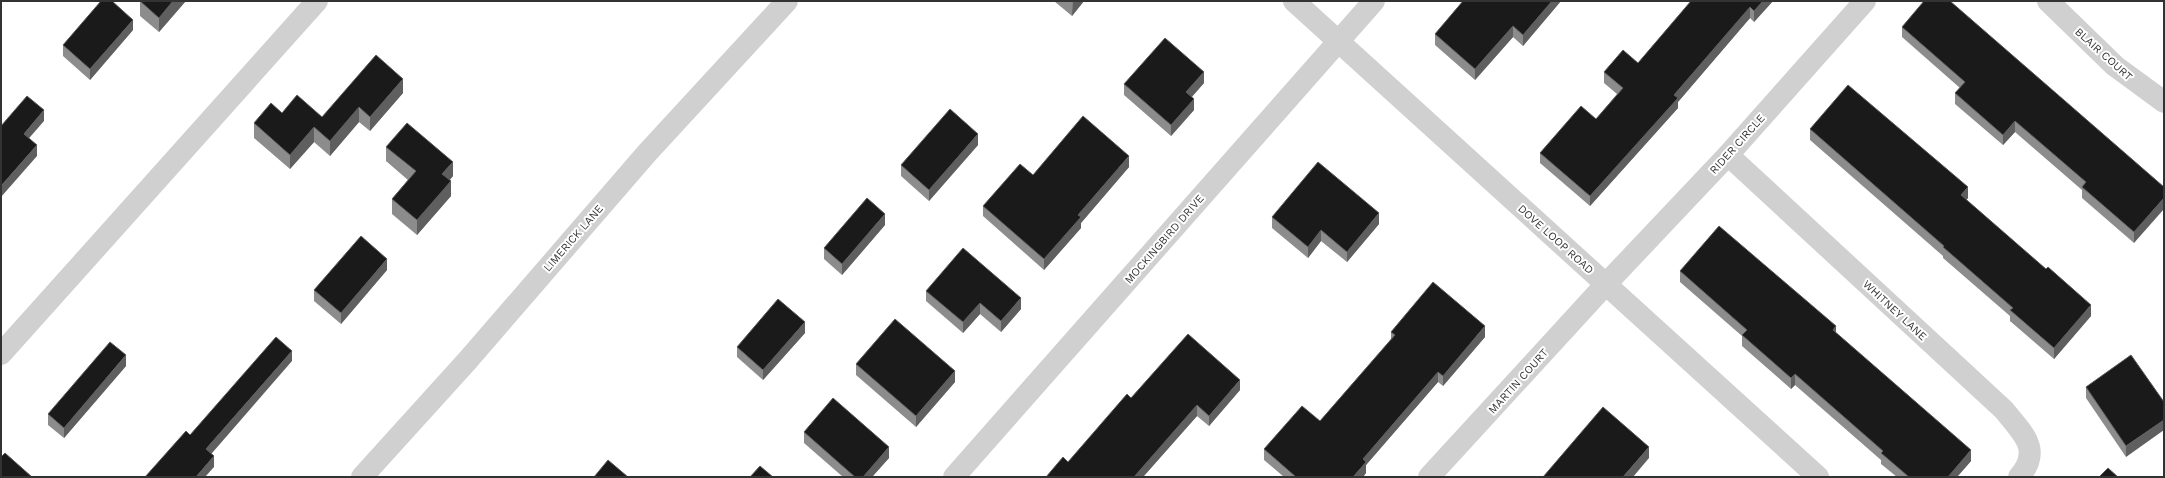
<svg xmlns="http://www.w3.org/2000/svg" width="2165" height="478" font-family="'Work Sans',sans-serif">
  <rect width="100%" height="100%" fill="#fff"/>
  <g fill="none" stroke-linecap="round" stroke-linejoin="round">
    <!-- minor -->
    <g stroke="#d0d0d0" stroke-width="22">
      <polyline points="1294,1 1818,477"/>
      <polyline points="2048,1 2115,66 2164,102"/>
      <path d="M1728 155 2004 410C2022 433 2043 449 2019 477"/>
      <polyline points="1,354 317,1"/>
      <polyline points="362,477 468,360 647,153 787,1"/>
      <polyline points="954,477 1374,1"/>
      <polyline points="1429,477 1606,284 1728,155 1865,1"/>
    </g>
  </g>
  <!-- wall -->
  <g fill="#8c8c8c">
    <polygon points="140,1 185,1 185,2 159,32 140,16"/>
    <polygon points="1054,1 1084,1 1072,16"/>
    <polygon points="1463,1 1561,1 1523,46 1513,37 1475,80 1435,45 1435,34"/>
    <polygon points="1691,1 1773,1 1754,22 1750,18 1678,102 1678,108 1590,206 1540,163 1540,153 1596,119 1617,94 1604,83 1604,72 1638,63"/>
    <polygon points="1902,27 2164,187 2134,243 2082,198 2082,190 2015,132 2003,145 1955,104 1955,93 1960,88 1902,37"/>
    <polygon points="133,30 90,80 63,56 63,45"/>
    <polygon points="1204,83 1192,97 1194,110 1171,136 1124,95 1124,84"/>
    <polygon points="403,93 370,131 359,122 330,156 314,142 290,169 254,138 254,123 282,113 322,117"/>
    <polygon points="1810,129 1968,198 1966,200 2091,316 2054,359 2010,321 2010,316 1943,258 1943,256 1810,140"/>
    <polygon points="978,145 929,201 901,176 901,165"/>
    <polygon points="386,147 453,176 450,180 451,196 417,235 392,214 392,199 408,180 386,161"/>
    <polygon points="1129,167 1081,223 1081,228 1044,270 983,216 983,206 1033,175"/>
    <polygon points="1272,217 1379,224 1347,262 1321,241 1308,258 1272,228"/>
    <polygon points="885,225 842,275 824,259 824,248"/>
    <polygon points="387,270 341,324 314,301 314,290"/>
    <polygon points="1680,271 1836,333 1971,461 1957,477 1897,477 1881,464 1881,460 1795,385 1791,389 1742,346 1742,336 1680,282"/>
    <polygon points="926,291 1021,309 1001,332 980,314 963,333 926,301"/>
    <polygon points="1391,332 1485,337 1443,386 1438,382 1366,465 1366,473 1363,477 1284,477 1264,460 1264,449 1320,421 1391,339"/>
    <polygon points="805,333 763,380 737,357 737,347"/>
    <polygon points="2131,355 2126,457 2086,398 2086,387"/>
    <polygon points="856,364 955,382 916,427 856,375"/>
    <polygon points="126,366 64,438 48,425 48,414"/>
    <polygon points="1240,390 1209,426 1197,416 1143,477 1046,477 1068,462 1131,398"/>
    <polygon points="804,432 889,458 872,477 843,477 804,443"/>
  </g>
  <!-- shaded-wall -->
  <g fill="#5f5f5f">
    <polygon points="173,1 185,1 185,2 159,32 159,18"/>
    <polygon points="1073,1 1084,1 1072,16"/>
    <polygon points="1552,1 1561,1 1523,46 1523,35"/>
    <polygon points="1763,1 1773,1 1754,22 1754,11"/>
    <polygon points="1750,7 1750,18 1678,102 1678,108 1590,206 1590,196 1674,95"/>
    <polygon points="133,20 133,30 90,80 90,69"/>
    <polygon points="1513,26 1513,37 1475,80 1475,69"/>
    <polygon points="1204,72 1204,83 1186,103 1186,92"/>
    <polygon points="403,79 403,93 370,131 370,117"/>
    <polygon points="1194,99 1194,110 1171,136 1171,125"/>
    <polygon points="359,107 359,122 330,156 330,141"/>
    <polygon points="44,110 44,121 24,144 24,134"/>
    <polygon points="2015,121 2015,132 2003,145 2003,135"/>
    <polygon points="314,127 314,142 290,169 290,155"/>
    <polygon points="978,134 978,145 929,201 929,190"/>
    <polygon points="37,145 37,156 1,197 1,186"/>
    <polygon points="1129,156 1129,167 1081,223 1081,228 1044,270 1044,259 1078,215"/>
    <polygon points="453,162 453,176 442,188 442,174"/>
    <polygon points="451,181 451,196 417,235 417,220"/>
    <polygon points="1968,187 1968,198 1961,206 1961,195"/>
    <polygon points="2164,198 2164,209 2134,243 2134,232"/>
    <polygon points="1379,213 1379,224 1347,262 1347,252"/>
    <polygon points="885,214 885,225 842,275 842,264"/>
    <polygon points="1321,230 1321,241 1308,258 1308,247"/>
    <polygon points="387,259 387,270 341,324 341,313"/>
    <polygon points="1021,298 1021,309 1001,332 1001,321"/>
    <polygon points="980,303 980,314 963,333 963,322"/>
    <polygon points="2091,305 2091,316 2054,359 2054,348"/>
    <polygon points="805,322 805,333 763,380 763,370"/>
    <polygon points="1485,326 1485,337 1443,386 1443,376"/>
    <polygon points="1836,326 1836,337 1833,330"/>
    <polygon points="292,351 292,361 206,460 206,449"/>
    <polygon points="126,355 126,366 64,438 64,428"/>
    <polygon points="955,371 955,382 916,427 916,416"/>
    <polygon points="1438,372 1438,382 1366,465 1366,473 1363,477 1353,477 1363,459"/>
    <polygon points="1795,374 1795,385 1791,389 1791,378"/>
    <polygon points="1240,380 1240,390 1209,426 1209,416"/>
    <polygon points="1197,405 1197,416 1143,477 1134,477"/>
    <polygon points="2164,420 2164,430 2126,457 2126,446"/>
    <polygon points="889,447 889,458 872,477 863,477"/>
    <polygon points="1649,447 1649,458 1633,477 1623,477"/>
    <polygon points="1971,450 1971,461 1957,477 1948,477"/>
    <polygon points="214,456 214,467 205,477 196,477"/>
  </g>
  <!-- building -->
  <g fill="#1a1a1a" stroke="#5f5f5f">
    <polygon points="101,1 112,1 133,20 90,69 63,45"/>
    <polygon points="140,1 173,1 159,18"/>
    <polygon points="1463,1 1552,1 1523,35 1513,26 1475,69 1435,34"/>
    <polygon points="1691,1 1763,1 1754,11 1750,7 1674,95 1678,98 1590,196 1540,153 1581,106 1596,119 1623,88 1604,72 1623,50 1638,63"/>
    <polygon points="1924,1 1950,1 2164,187 2164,198 2134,232 2082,187 2086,182 2015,121 2003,135 1955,93 1965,82 1902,27"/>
    <polygon points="1165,38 1204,72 1186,92 1194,99 1171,125 1124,84"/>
    <polygon points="376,55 403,79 370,117 359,107 330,141 314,127 290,155 254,123 271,103 282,113 297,95 322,117"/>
    <polygon points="1848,85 1968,187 1961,195 2046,269 2048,267 2091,305 2054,348 2010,310 2013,308 1943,247 1944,246 1810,129"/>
    <polygon points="27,96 44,110 24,134 37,145 1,186 1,126"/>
    <polygon points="950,109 978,134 929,190 901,165"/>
    <polygon points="1083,116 1129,156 1078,215 1081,217 1044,259 983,206 1020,164 1033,175"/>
    <polygon points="407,123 453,162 442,174 451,181 417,220 392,199 416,171 386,147"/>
    <polygon points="1318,162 1379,213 1347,252 1321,230 1308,247 1272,217"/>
    <polygon points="867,198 885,214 842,264 824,248"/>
    <polygon points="1719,226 1836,326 1833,330 1971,450 1948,477 1909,477 1881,453 1883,451 1795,374 1791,378 1742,335 1747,330 1680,271"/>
    <polygon points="361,236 387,259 341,313 314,290"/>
    <polygon points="963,248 1021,298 1001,321 980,303 963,322 926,291"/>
    <polygon points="1433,282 1485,326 1443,376 1438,372 1363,459 1366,462 1353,477 1296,477 1264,449 1302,406 1320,421 1395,335 1391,332"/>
    <polygon points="778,299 805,322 763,370 737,347"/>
    <polygon points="895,319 955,371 916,416 856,364"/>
    <polygon points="1188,334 1240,380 1209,416 1197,405 1134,477 1046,477 1063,457 1068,462 1127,394 1131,398"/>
    <polygon points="276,337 292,351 206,449 214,456 196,477 145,477 186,431 190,435"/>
    <polygon points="110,342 126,355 64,428 48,414"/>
    <polygon points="2131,355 2164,402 2164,420 2126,446 2086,387"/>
    <polygon points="833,398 889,447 863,477 855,477 804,432"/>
    <polygon points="1603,407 1649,447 1623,477 1543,477"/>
    <polygon points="5,453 32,477 1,477 1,457"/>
    <polygon points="608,460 628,477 594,477"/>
    <polygon points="760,466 773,477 750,477"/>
    <polygon points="2108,468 2118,477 2099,477"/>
  </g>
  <g text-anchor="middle" stroke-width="4" stroke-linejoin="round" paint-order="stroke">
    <!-- street labels -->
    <g font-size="11" fill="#333" stroke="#fff">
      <text transform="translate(2104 54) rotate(42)" y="4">BLAIR COURT</text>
      <text transform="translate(1737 144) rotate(-48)" y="4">RIDER CIRCLE</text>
      <text transform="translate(573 238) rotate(-49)" y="4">LIMERICK LANE</text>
      <text transform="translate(1164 239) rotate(-49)" y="4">MOCKINGBIRD DRIVE</text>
      <text transform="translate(1556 239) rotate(42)" y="4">DOVE LOOP ROAD</text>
      <text transform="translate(1895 310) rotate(43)" y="4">WHITNEY LANE</text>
      <text transform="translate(1518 381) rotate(-48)" y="4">MARTIN COURT</text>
    </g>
  </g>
  <!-- border -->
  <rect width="2165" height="478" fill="none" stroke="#333333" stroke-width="4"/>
</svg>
